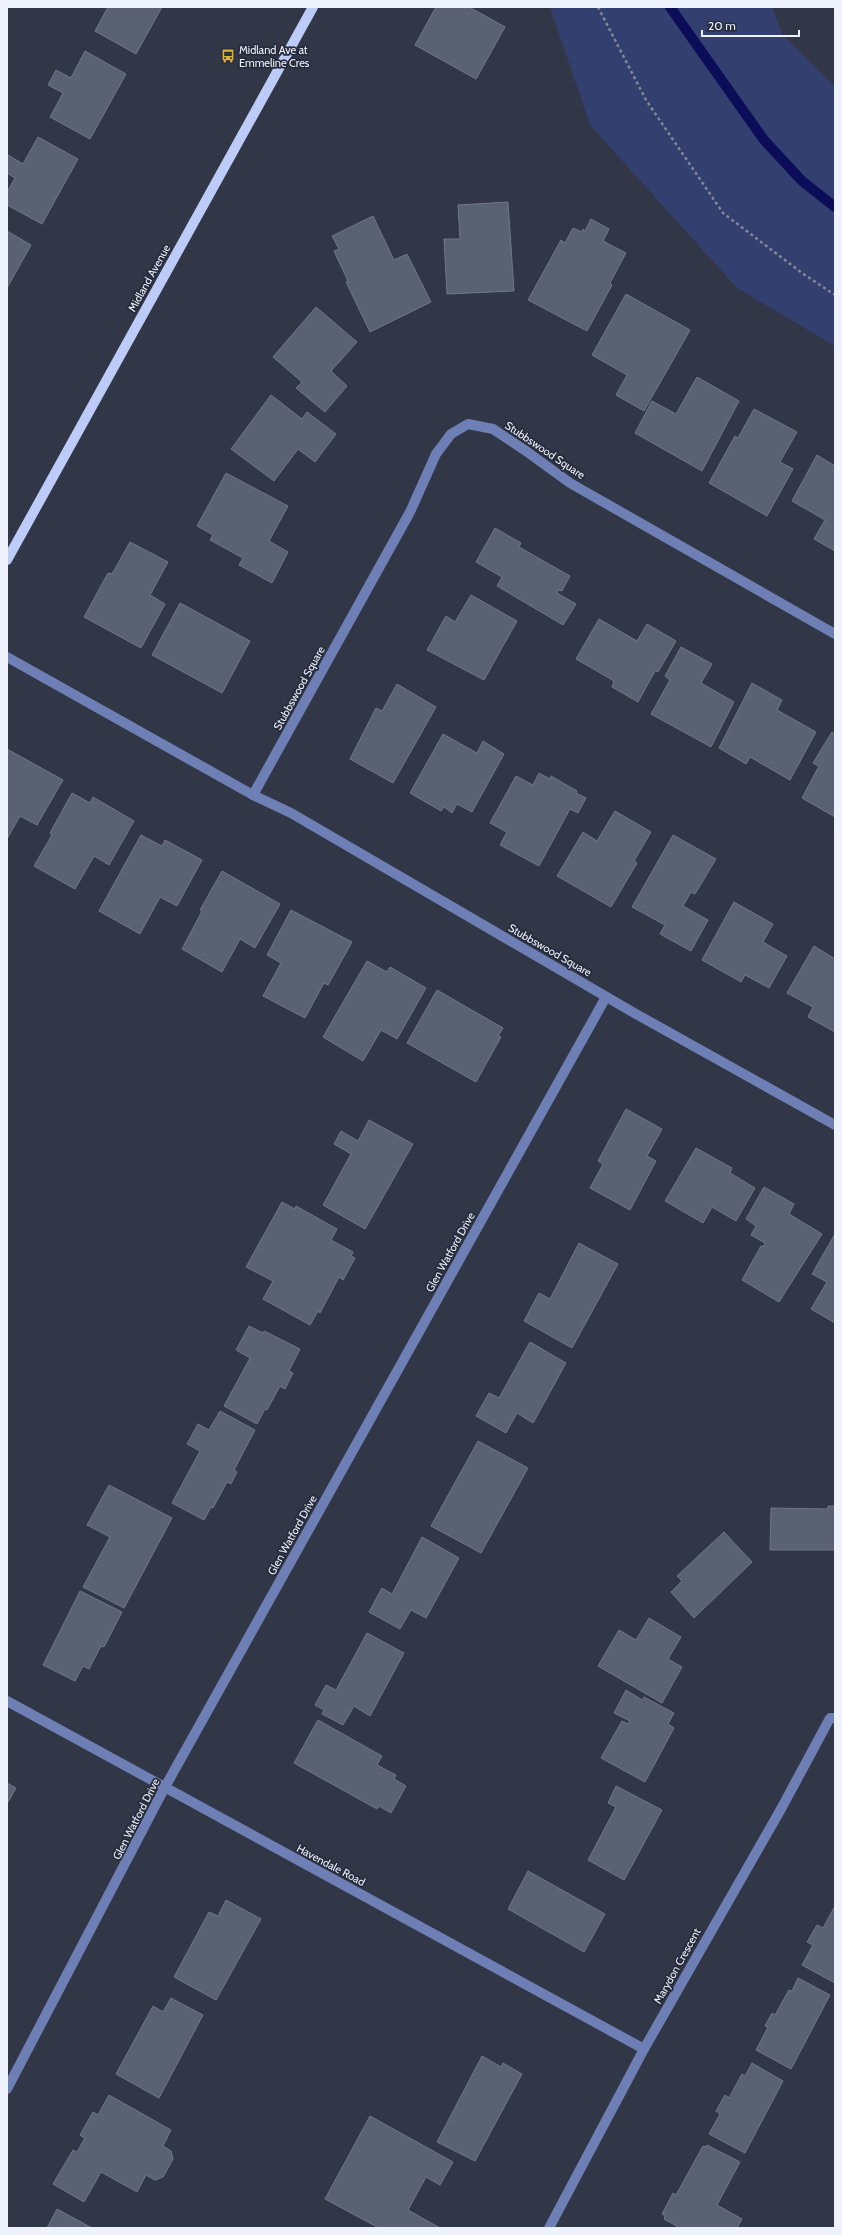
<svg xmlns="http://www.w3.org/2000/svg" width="842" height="2235" font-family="Cabin,sans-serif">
  <rect width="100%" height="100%" fill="#313747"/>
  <!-- green -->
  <polygon fill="#33406f" points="550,7 772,7 782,34 835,87 835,346 737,288 590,125"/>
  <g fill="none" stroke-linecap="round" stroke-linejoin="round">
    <!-- stream -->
    <polyline stroke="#0c0d58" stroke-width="10" points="670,7 764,140 802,181 835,207"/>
  </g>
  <!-- building -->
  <g fill="#5a6173" stroke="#71778a">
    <polygon points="108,7 162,7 136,54 95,31"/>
    <polygon points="436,7 469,7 505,27 476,79 415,45"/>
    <polygon points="85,51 126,74 90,139 50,117 63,93 48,85 56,70 71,78"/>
    <polygon points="38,137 78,159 42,224 7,205 7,192 15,178 7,173 7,157 8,155 23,164"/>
    <polygon points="508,202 514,291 447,294 444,239 460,239 458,205"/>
    <polygon points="373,216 394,260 407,254 431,302 370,332 346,282 348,281 334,251 339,249 332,236"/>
    <polygon points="591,219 609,229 603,241 626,253 610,283 612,285 587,331 528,300 561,240 565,243 573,228 582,232 583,229 585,231"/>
    <polygon points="7,231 31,245 7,288"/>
    <polygon points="626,294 690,330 644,411 616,395 627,375 592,355"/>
    <polygon points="316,307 357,342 331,371 347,386 325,412 296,388 302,382 273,357"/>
    <polygon points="697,377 739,401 702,471 635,433 652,401 676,414"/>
    <polygon points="271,395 302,419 307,412 336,434 315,462 298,449 274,481 231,449"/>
    <polygon points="754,409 797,432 780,462 793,469 767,516 709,483 735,436 738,438"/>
    <polygon points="817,455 835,466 835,551 814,539 825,520 792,501"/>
    <polygon points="226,473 288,506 269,541 288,552 272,583 239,565 243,558 210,540 213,535 197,526"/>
    <polygon points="495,528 521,543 519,547 570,576 562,591 559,590 557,593 576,604 563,625 497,586 502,577 476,562"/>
    <polygon points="130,542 168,562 150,595 165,604 141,648 84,617 108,573 112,574"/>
    <polygon points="471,595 517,621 484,680 427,650 446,616 455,622"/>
    <polygon points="180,603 250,641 222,693 152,655"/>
    <polygon points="599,619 637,641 647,624 676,641 658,672 655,671 638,702 612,687 614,681 576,659"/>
    <polygon points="681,647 712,664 701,683 734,702 711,747 651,714 670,680 665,676"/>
    <polygon points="752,683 782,700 777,710 816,732 790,780 750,757 746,764 719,748"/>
    <polygon points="397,684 436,707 393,783 350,759 376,708 382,711"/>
    <polygon points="832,732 835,734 835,817 802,798 819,766 813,763"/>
    <polygon points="443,734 477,753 483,741 504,754 472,812 457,804 452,813 444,807 441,811 410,793"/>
    <polygon points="7,749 63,780 37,825 20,816 7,839"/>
    <polygon points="539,773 550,779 551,776 577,791 576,793 586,798 578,813 570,809 539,866 500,845 507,832 490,823 516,776 533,785"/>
    <polygon points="72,793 90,803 93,797 134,821 109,865 94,856 75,889 34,866 52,835 50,833"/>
    <polygon points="615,811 651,832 634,861 637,863 611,907 557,876 583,832 597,841"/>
    <polygon points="141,835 162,846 165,840 202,860 177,906 160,897 140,934 99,911"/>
    <polygon points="673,835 716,859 695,894 691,892 683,906 708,920 691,951 660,934 665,925 632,907"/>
    <polygon points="222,871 280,904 255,948 240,939 222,972 182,949 202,911 200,910"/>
    <polygon points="734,902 773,924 763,942 787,956 769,988 745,975 741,982 702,960"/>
    <polygon points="291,910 352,942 328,985 324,983 305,1018 263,996 281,963 267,955"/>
    <polygon points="814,946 835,959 835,1032 808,1017 813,1007 787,993"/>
    <polygon points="367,961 387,972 390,967 426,988 397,1039 381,1030 363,1061 323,1037"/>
    <polygon points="437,990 503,1028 498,1036 501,1037 476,1082 407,1043"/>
    <polygon points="626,1109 662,1129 647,1156 656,1161 630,1210 590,1188 603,1164 598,1161"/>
    <polygon points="369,1120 413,1144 365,1229 323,1205 351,1154 334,1144 341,1131 358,1141"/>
    <polygon points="696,1148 732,1168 730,1173 755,1188 736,1221 712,1207 703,1223 665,1201"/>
    <polygon points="764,1187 794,1204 789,1214 822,1234 779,1302 742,1280 761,1246 763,1247 765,1243 751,1235 756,1226 746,1219"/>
    <polygon points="282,1202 295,1209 296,1206 337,1229 331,1240 353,1252 351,1256 355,1258 343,1280 339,1277 320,1313 318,1311 310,1325 263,1299 273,1281 246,1267"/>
    <polygon points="835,1234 835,1323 811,1309 827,1282 812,1274"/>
    <polygon points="579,1243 618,1264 572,1348 524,1321 539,1293 550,1299"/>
    <polygon points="249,1326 263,1333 264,1331 300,1349 289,1371 293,1373 285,1389 280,1386 267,1410 265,1409 257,1424 224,1406 250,1358 236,1350"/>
    <polygon points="530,1342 566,1363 533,1423 517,1413 506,1433 476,1416 489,1393 499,1398"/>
    <polygon points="220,1411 255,1430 234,1470 237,1472 231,1484 227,1482 213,1508 211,1507 204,1520 172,1503 200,1451 187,1444 198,1424 209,1430"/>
    <polygon points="478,1441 528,1468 481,1553 431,1526"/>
    <polygon points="109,1485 172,1518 124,1608 83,1587 110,1537 87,1525"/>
    <polygon points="828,1506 835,1506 835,1550 770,1550 771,1508 828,1509"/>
    <polygon points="724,1532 752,1562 694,1618 671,1592 682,1581 677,1576"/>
    <polygon points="422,1537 459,1558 426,1618 411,1610 400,1629 369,1612 382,1588 392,1594"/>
    <polygon points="80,1591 122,1612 104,1647 101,1646 89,1669 83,1666 75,1681 43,1665"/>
    <polygon points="649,1618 681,1637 668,1659 682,1667 662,1703 598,1666 619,1630 636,1640"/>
    <polygon points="367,1633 404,1653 370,1716 354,1706 343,1725 322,1714 324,1710 315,1705 326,1685 336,1690"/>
    <polygon points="626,1690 642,1700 644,1697 674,1713 668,1724 674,1728 645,1782 601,1758 622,1721 628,1724 630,1721 614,1713"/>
    <polygon points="318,1720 382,1756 377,1765 396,1775 394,1779 406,1786 391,1813 379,1806 377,1809 294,1763"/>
    <polygon points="7,1783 16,1788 7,1804"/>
    <polygon points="616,1786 662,1810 624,1880 588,1860 616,1807 608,1803"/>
    <polygon points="528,1871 605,1914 584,1952 508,1909"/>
    <polygon points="226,1900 261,1919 216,2000 174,1977 209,1912 218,1916"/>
    <polygon points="835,1906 835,1983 802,1965 813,1945 807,1942 817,1925 823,1928"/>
    <polygon points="798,1978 830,1995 791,2069 756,2050 768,2027 765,2026 772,2013 775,2015 789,1990 792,1991"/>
    <polygon points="171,1998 203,2015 159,2098 116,2074 153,2006 163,2012"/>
    <polygon points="482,2056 501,2067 503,2063 522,2074 475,2161 437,2142"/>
    <polygon points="752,2063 783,2081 745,2153 709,2134 720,2114 716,2111 725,2095 729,2098 742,2074 745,2076"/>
    <polygon points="109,2095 171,2130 163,2146 171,2151 173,2159 163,2177 155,2180 146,2175 137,2192 101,2172 84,2202 53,2184 73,2150 77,2152 85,2138 80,2135 93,2112 98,2115"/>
    <polygon points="370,2116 453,2162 440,2185 426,2177 408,2210 440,2228 379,2228 325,2199"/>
    <polygon points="707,2145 740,2162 717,2205 742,2219 737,2228 680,2228 664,2219 665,2216 662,2214 673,2193 676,2195 703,2146 706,2147"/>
    <polygon points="57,2209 92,2228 47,2228"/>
  </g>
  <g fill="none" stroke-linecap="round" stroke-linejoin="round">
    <!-- path -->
    <polyline stroke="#828795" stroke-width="2.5" stroke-dasharray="3 3" stroke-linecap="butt" points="598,7 646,100 723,213 802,273 835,295"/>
    <!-- minor -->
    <g stroke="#6e7fb5" stroke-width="10">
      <polyline points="7,657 253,795 291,813 636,1014 835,1125"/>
      <polyline points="253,795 410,512 436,454 451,434 468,424 493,429 526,451 570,483 835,634"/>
      <polyline points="7,1701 644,2049"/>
      <polyline points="7,2089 165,1787 606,997"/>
      <polyline points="549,2228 644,2049 781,1809 830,1718 835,1718"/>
    </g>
    <!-- major -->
    <polyline stroke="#bccbf7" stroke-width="10" points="7,560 313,7"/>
  </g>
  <!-- icons -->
  <defs>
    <g id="bus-bare" transform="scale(1.08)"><path d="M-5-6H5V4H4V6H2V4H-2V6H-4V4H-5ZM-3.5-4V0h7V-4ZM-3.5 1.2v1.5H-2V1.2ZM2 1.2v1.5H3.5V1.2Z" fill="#dbb233" stroke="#272c3d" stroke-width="2.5" paint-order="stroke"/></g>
  </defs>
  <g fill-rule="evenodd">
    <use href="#bus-bare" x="228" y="56"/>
  </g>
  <g text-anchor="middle" stroke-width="3.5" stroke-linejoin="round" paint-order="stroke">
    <!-- poi labels -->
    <g font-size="11" fill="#eef2fd" stroke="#272c3d" text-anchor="start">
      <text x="239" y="54">Midland Ave at<tspan x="239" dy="13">Emmeline Cres</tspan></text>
    </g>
    <!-- street labels -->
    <g font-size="11" fill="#eef2fd" stroke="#272c3d">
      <text transform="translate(149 278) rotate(-61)" y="4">Midland Avenue</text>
      <text transform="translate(545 450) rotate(34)" y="4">Stubbswood Square</text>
      <text transform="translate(299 688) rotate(-61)" y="4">Stubbswood Square</text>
      <text transform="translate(550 950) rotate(30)" y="4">Stubbswood Square</text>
      <text transform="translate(450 1252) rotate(-61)" y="4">Glen Watford Drive</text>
      <text transform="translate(292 1535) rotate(-61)" y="4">Glen Watford Drive</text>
      <text transform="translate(136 1819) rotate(-63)" y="4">Glen Watford Drive</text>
      <text transform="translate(331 1865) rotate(28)" y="4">Havendale Road</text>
      <text transform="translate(677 1966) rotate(-61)" y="4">Marydon Crescent</text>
    </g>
  </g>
  <!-- border -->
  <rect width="842" height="2235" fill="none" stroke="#eef2fd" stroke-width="16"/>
  <!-- scale -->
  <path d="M702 30v6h97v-6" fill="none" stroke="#eef2fd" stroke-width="2"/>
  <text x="708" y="30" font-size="12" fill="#eef2fd" stroke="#272c3d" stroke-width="3" paint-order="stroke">20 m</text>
</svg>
